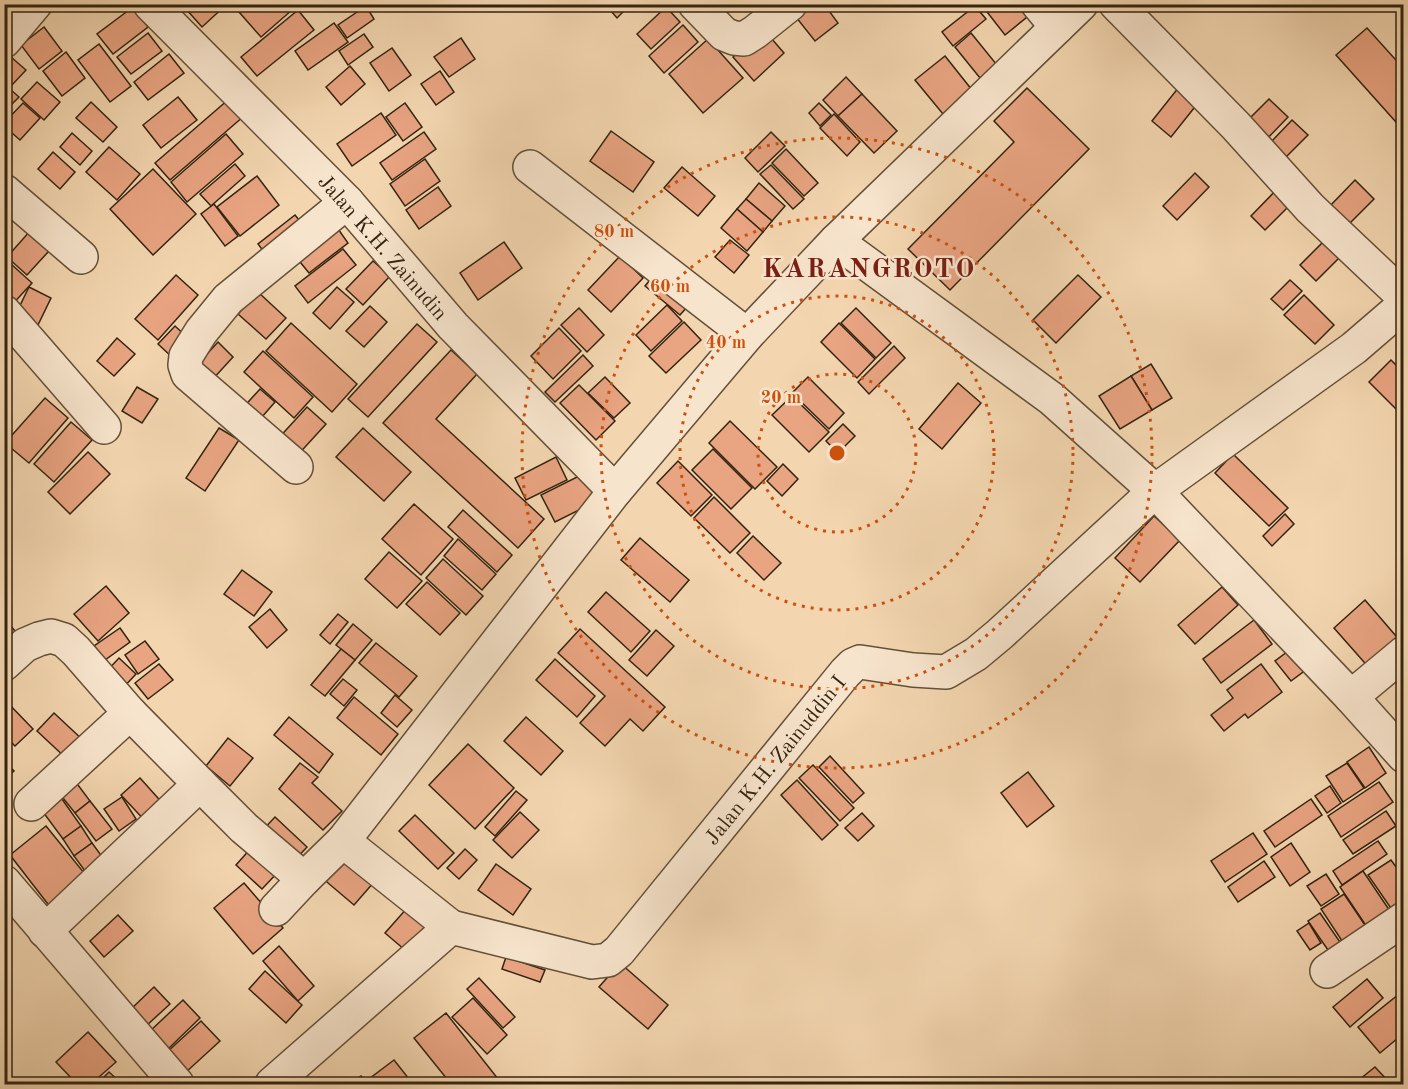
<svg xmlns="http://www.w3.org/2000/svg" width="1408" height="1089" font-family="'Old Standard TT',serif">
  <rect width="100%" height="100%" fill="#f3d6b0"/>
  <filter id="stains"><feTurbulence type="fractalNoise" baseFrequency=".00333" numOctaves="4"/><feColorMatrix values="0 0 0 0 .2 0 0 0 0 .09 0 0 0 0 .02 0 0 0 .5 -.17"/></filter>
  <radialGradient id="worn" r=".72"><stop offset=".6" stop-color="#630" stop-opacity="0"/><stop offset="1" stop-color="#630" stop-opacity=".3"/></radialGradient>
  <!-- building -->
  <g fill="#e9a482" stroke="#332410" stroke-width="1.5">
    <polygon points="192,4 227,4 202,27 186,9"/>
    <polygon points="247,4 287,4 292,10 261,37 239,12"/>
    <polygon points="605,4 631,4 617,18"/>
    <polygon points="801,4 824,4 838,23 815,41 792,12"/>
    <polygon points="988,4 1034,4 1037,9 1005,35 984,8"/>
    <polygon points="366,6 374,19 347,38 338,25"/>
    <polygon points="975,6 986,19 953,46 942,32"/>
    <polygon points="133,7 148,27 113,54 97,34"/>
    <polygon points="666,7 680,22 651,49 637,34"/>
    <polygon points="298,10 314,30 257,76 241,57"/>
    <polygon points="334,23 348,42 308,70 295,51"/>
    <polygon points="683,25 698,42 664,73 649,56"/>
    <polygon points="44,27 62,51 39,69 21,45"/>
    <polygon points="1367,28 1404,69 1404,131 1336,55"/>
    <polygon points="764,30 784,53 754,81 733,57"/>
    <polygon points="148,33 162,51 131,74 117,57"/>
    <polygon points="971,33 997,65 980,78 955,47"/>
    <polygon points="364,34 373,47 348,65 339,51"/>
    <polygon points="461,38 475,59 449,77 434,57"/>
    <polygon points="708,39 743,78 703,113 669,74"/>
    <polygon points="99,44 131,86 110,102 78,60"/>
    <polygon points="392,48 411,75 389,91 370,63"/>
    <polygon points="4,51 26,70 12,85 4,77"/>
    <polygon points="66,52 85,78 62,96 43,71"/>
    <polygon points="169,54 184,73 148,100 134,82"/>
    <polygon points="945,56 972,90 943,114 915,80"/>
    <polygon points="350,66 365,84 341,105 326,87"/>
    <polygon points="440,71 454,92 436,105 421,84"/>
    <polygon points="846,77 862,94 838,116 823,100"/>
    <polygon points="37,82 60,102 44,120 21,99"/>
    <polygon points="4,84 19,97 4,112"/>
    <polygon points="1179,87 1198,103 1171,137 1152,121"/>
    <polygon points="1027,88 1089,149 950,290 908,249 1014,142 994,121"/>
    <polygon points="862,94 897,131 874,153 838,116"/>
    <polygon points="178,97 197,120 161,148 143,125"/>
    <polygon points="229,99 244,116 170,180 155,163"/>
    <polygon points="1269,99 1288,117 1265,141 1246,122"/>
    <polygon points="91,102 117,127 103,142 76,118"/>
    <polygon points="23,103 40,118 20,140 4,126 4,123"/>
    <polygon points="405,103 422,127 403,141 386,117"/>
    <polygon points="819,103 831,115 820,126 809,113"/>
    <polygon points="381,113 396,135 352,166 337,144"/>
    <polygon points="834,114 860,142 847,156 820,128"/>
    <polygon points="1292,120 1308,135 1286,157 1271,142"/>
    <polygon points="611,131 654,162 633,192 590,161"/>
    <polygon points="424,132 436,149 392,180 380,163"/>
    <polygon points="771,132 785,146 758,172 745,158"/>
    <polygon points="72,133 92,151 80,165 60,147"/>
    <polygon points="226,134 243,154 187,202 171,182"/>
    <polygon points="109,147 140,174 117,200 86,172"/>
    <polygon points="786,149 818,183 804,196 772,163"/>
    <polygon points="53,152 75,172 60,189 38,169"/>
    <polygon points="425,159 440,181 405,206 390,184"/>
    <polygon points="235,164 245,176 211,206 200,194"/>
    <polygon points="771,165 804,199 793,209 760,174"/>
    <polygon points="682,167 715,196 698,216 664,188"/>
    <polygon points="153,169 196,214 153,255 110,209"/>
    <polygon points="1195,173 1209,187 1177,220 1163,206"/>
    <polygon points="257,176 279,205 240,236 217,207"/>
    <polygon points="1355,180 1374,199 1348,225 1329,207"/>
    <polygon points="759,183 785,206 772,221 746,199"/>
    <polygon points="1281,185 1296,199 1265,230 1251,216"/>
    <polygon points="438,187 451,206 419,229 406,210"/>
    <polygon points="746,199 772,221 763,232 737,209"/>
    <polygon points="214,204 238,236 225,246 201,214"/>
    <polygon points="737,209 763,232 747,251 721,228"/>
    <polygon points="295,215 308,231 270,260 258,244"/>
    <polygon points="38,222 59,240 27,275 7,257"/>
    <polygon points="336,226 348,243 309,273 296,257"/>
    <polygon points="1331,234 1347,250 1316,281 1300,265"/>
    <polygon points="730,240 749,255 734,273 715,257"/>
    <polygon points="504,242 522,268 478,300 460,273"/>
    <polygon points="343,249 356,265 308,303 295,286"/>
    <polygon points="620,256 643,278 611,312 588,290"/>
    <polygon points="373,261 390,276 363,305 346,289"/>
    <polygon points="11,264 32,283 9,308 4,304 4,270"/>
    <polygon points="660,268 695,298 680,315 645,286"/>
    <polygon points="176,275 198,295 158,340 135,319"/>
    <polygon points="1078,275 1101,297 1056,343 1033,320"/>
    <polygon points="1290,280 1302,291 1283,310 1271,299"/>
    <polygon points="29,287 51,298 36,329 14,318"/>
    <polygon points="337,287 354,302 330,329 313,313"/>
    <polygon points="258,292 286,318 266,339 238,314"/>
    <polygon points="1304,295 1334,325 1315,344 1284,315"/>
    <polygon points="667,305 682,321 651,351 636,335"/>
    <polygon points="370,306 387,322 364,347 346,331"/>
    <polygon points="579,308 604,335 587,352 561,325"/>
    <polygon points="856,308 891,343 876,358 841,323"/>
    <polygon points="684,322 701,340 666,373 649,356"/>
    <polygon points="291,323 357,384 332,412 266,351"/>
    <polygon points="839,323 875,359 857,378 821,342"/>
    <polygon points="417,324 437,342 368,417 348,399"/>
    <polygon points="175,326 190,340 173,358 158,344"/>
    <polygon points="559,328 581,351 553,379 531,356"/>
    <polygon points="117,338 135,354 114,376 97,361"/>
    <polygon points="218,342 233,357 212,380 196,366"/>
    <polygon points="894,346 905,358 869,394 858,382"/>
    <polygon points="451,350 477,374 436,419 544,519 518,548 383,423"/>
    <polygon points="263,351 313,397 294,418 244,372"/>
    <polygon points="583,355 593,366 555,402 545,392"/>
    <polygon points="1391,360 1404,373 1404,417 1369,382"/>
    <polygon points="1151,364 1172,398 1152,410 1131,376"/>
    <polygon points="1131,376 1152,410 1120,429 1099,396"/>
    <polygon points="605,377 630,403 614,418 588,393"/>
    <polygon points="808,377 844,413 829,429 792,393"/>
    <polygon points="958,383 981,403 942,449 919,429"/>
    <polygon points="579,385 615,421 596,440 560,403"/>
    <polygon points="137,387 158,399 142,423 122,411"/>
    <polygon points="260,389 275,402 255,425 240,411"/>
    <polygon points="792,396 829,432 809,452 772,415"/>
    <polygon points="45,398 68,418 29,463 5,443"/>
    <polygon points="307,407 326,424 295,458 276,441"/>
    <polygon points="730,421 777,467 755,489 709,443"/>
    <polygon points="71,422 92,440 54,482 34,464"/>
    <polygon points="843,424 855,436 838,453 826,441"/>
    <polygon points="219,428 239,440 205,491 186,478"/>
    <polygon points="363,428 411,472 384,501 336,457"/>
    <polygon points="713,449 752,488 731,509 692,470"/>
    <polygon points="88,452 110,474 70,514 48,492"/>
    <polygon points="1233,454 1288,508 1269,526 1215,473"/>
    <polygon points="556,457 567,480 526,500 515,478"/>
    <polygon points="678,461 712,495 691,516 657,483"/>
    <polygon points="783,464 798,479 782,496 767,481"/>
    <polygon points="585,473 599,500 555,522 541,495"/>
    <polygon points="714,497 750,533 730,553 694,518"/>
    <polygon points="414,504 453,539 421,575 382,539"/>
    <polygon points="463,510 512,555 497,572 448,527"/>
    <polygon points="1285,514 1294,524 1272,546 1263,536"/>
    <polygon points="1154,516 1180,540 1140,582 1115,558"/>
    <polygon points="753,536 781,563 764,580 737,553"/>
    <polygon points="640,538 689,580 670,602 621,560"/>
    <polygon points="458,539 496,574 482,590 444,556"/>
    <polygon points="389,552 422,581 397,608 365,579"/>
    <polygon points="443,559 483,596 466,615 426,578"/>
    <polygon points="242,570 272,592 254,616 224,594"/>
    <polygon points="427,582 460,613 440,635 406,604"/>
    <polygon points="106,586 129,613 98,641 74,614"/>
    <polygon points="1222,587 1238,605 1195,644 1178,625"/>
    <polygon points="606,592 650,631 631,652 588,612"/>
    <polygon points="1365,600 1402,643 1371,670 1334,628"/>
    <polygon points="270,609 287,630 267,648 249,627"/>
    <polygon points="338,614 348,622 330,644 320,635"/>
    <polygon points="1254,620 1272,644 1221,683 1203,659"/>
    <polygon points="8,623 23,640 4,655 4,625"/>
    <polygon points="353,624 372,640 355,660 336,645"/>
    <polygon points="120,628 130,642 105,660 94,646"/>
    <polygon points="580,629 665,707 643,731 630,719 605,746 580,723 605,696 558,653"/>
    <polygon points="656,630 674,646 647,676 629,660"/>
    <polygon points="145,641 159,659 138,674 125,655"/>
    <polygon points="376,643 417,676 399,697 359,663"/>
    <polygon points="1295,646 1311,666 1291,681 1275,661"/>
    <polygon points="341,649 355,660 325,696 311,685"/>
    <polygon points="119,658 136,674 121,690 104,674"/>
    <polygon points="555,659 595,696 577,717 536,680"/>
    <polygon points="159,664 173,680 148,699 135,683"/>
    <polygon points="1261,664 1282,692 1248,718 1245,714 1224,731 1211,715 1233,698 1227,690"/>
    <polygon points="343,679 357,690 344,706 330,694"/>
    <polygon points="395,695 412,710 397,727 381,713"/>
    <polygon points="354,697 398,734 381,755 337,718"/>
    <polygon points="4,699 33,729 15,746 4,735"/>
    <polygon points="54,713 85,742 68,760 37,731"/>
    <polygon points="289,717 333,754 319,773 274,735"/>
    <polygon points="526,717 563,751 541,775 504,741"/>
    <polygon points="228,738 253,758 230,786 206,766"/>
    <polygon points="468,744 514,788 475,829 429,785"/>
    <polygon points="1369,747 1386,773 1365,788 1347,762"/>
    <polygon points="830,756 864,793 853,803 819,767"/>
    <polygon points="4,761 14,771 4,780"/>
    <polygon points="300,763 318,777 312,783 342,811 323,830 279,789"/>
    <polygon points="1347,763 1364,788 1343,802 1326,776"/>
    <polygon points="813,765 854,808 840,821 799,778"/>
    <polygon points="1028,772 1054,806 1027,827 1001,793"/>
    <polygon points="140,778 166,807 148,824 121,795"/>
    <polygon points="797,780 838,825 822,840 781,795"/>
    <polygon points="75,781 90,801 75,813 59,793"/>
    <polygon points="1379,782 1393,802 1341,837 1328,816"/>
    <polygon points="1330,786 1341,803 1327,813 1315,796"/>
    <polygon points="516,791 527,800 495,836 485,827"/>
    <polygon points="122,797 136,819 119,831 104,809"/>
    <polygon points="62,799 81,826 63,839 43,812"/>
    <polygon points="1311,799 1322,815 1275,847 1264,831"/>
    <polygon points="90,801 112,829 96,841 75,813"/>
    <polygon points="1386,811 1396,826 1353,854 1343,840"/>
    <polygon points="520,812 539,830 512,858 493,840"/>
    <polygon points="862,813 874,826 858,841 845,828"/>
    <polygon points="415,815 454,853 438,869 399,831"/>
    <polygon points="275,817 307,847 292,863 260,833"/>
    <polygon points="46,826 89,879 51,908 10,855"/>
    <polygon points="81,826 92,843 74,856 63,839"/>
    <polygon points="1253,833 1267,854 1225,882 1211,861"/>
    <polygon points="1378,841 1387,854 1342,885 1333,871"/>
    <polygon points="92,843 106,862 88,875 74,856"/>
    <polygon points="1291,843 1310,872 1290,886 1271,857"/>
    <polygon points="252,847 279,871 262,889 236,865"/>
    <polygon points="465,849 477,860 459,879 447,868"/>
    <polygon points="341,854 374,882 354,905 321,877"/>
    <polygon points="1391,860 1404,878 1404,912 1397,917 1368,875"/>
    <polygon points="1264,861 1275,877 1238,902 1228,887"/>
    <polygon points="496,864 531,889 513,915 478,890"/>
    <polygon points="1363,871 1396,920 1373,936 1340,887"/>
    <polygon points="1326,874 1339,894 1321,906 1307,886"/>
    <polygon points="244,883 283,928 253,954 214,908"/>
    <polygon points="1344,894 1371,934 1348,950 1321,909"/>
    <polygon points="408,907 427,924 405,950 385,933"/>
    <polygon points="1320,913 1342,945 1330,953 1308,921"/>
    <polygon points="118,915 133,931 104,957 90,941"/>
    <polygon points="1309,923 1321,943 1310,950 1297,931"/>
    <polygon points="279,946 314,986 298,1001 263,961"/>
    <polygon points="506,957 545,970 540,982 502,969"/>
    <polygon points="620,963 668,1005 648,1029 599,987"/>
    <polygon points="265,971 302,1005 286,1023 249,989"/>
    <polygon points="479,978 515,1017 503,1028 467,989"/>
    <polygon points="1367,979 1383,998 1350,1027 1333,1007"/>
    <polygon points="154,987 170,1004 146,1026 130,1010"/>
    <polygon points="1404,990 1404,1033 1380,1053 1358,1027"/>
    <polygon points="473,998 507,1035 487,1054 452,1017"/>
    <polygon points="183,1000 200,1018 166,1051 148,1033"/>
    <polygon points="446,1013 502,1084 451,1084 414,1038"/>
    <polygon points="201,1021 220,1041 185,1073 166,1053"/>
    <polygon points="88,1032 116,1062 91,1084 77,1084 56,1062"/>
    <polygon points="394,1060 413,1084 373,1084 369,1079"/>
    <polygon points="1375,1067 1387,1080 1382,1084 1365,1084 1360,1079"/>
    <polygon points="109,1072 122,1084 97,1084"/>
    <polygon points="361,1076 368,1084 350,1084"/>
  </g>
  <g fill="none" stroke-linecap="round" stroke-linejoin="round">
    <!-- minor casing -->
    <g stroke="#635038" stroke-width="36">
      <g id="minor">
        <polyline points="150,4 347,202 453,326 615,491"/>
        <polyline points="695,4 724,34 734,38 744,39 755,32 790,4"/>
        <polyline points="1038,4 1057,27"/>
        <polyline points="1116,4 1236,126 1310,208 1404,297"/>
        <polyline points="4,41 35,4"/>
        <polyline points="530,167 747,335"/>
        <polyline points="4,191 81,257"/>
        <polyline points="836,241 1081,4"/>
        <polyline points="4,312 104,427"/>
        <polyline points="296,467 188,374 185,365 186,356 201,332 228,299 347,202"/>
        <polyline points="4,664 25,645 39,639 51,636 64,640 76,651 130,713 200,784 244,828 304,879"/>
        <polyline points="1351,697 1404,653"/>
        <polyline points="31,804 130,713"/>
        <polyline points="4,882 177,1084"/>
        <polyline points="276,909 304,879 343,841"/>
        <polyline points="451,927 592,962 608,960 619,951 845,673 853,665 860,662 913,670 946,672 976,654 1000,634 1155,491 1354,348 1404,305"/>
        <polyline points="45,931 200,784"/>
        <polyline points="1327,971 1404,919"/>
        <polyline points="272,1084 451,927 343,841 615,491 747,335 836,241 1052,399 1155,491 1351,697 1404,756"/>
      </g>
    </g>
    <!-- minor -->
    <use href="#minor" stroke="#f7e4cc" stroke-width="33"/>
  </g>
  <!-- distance rings -->
  <g fill="none" stroke="#cd510d" stroke-width="3" stroke-dasharray="3 6">
    <circle cx="837" cy="453" r="79"/>
    <circle cx="837" cy="453" r="157"/>
    <circle cx="837" cy="453" r="236"/>
    <circle cx="837" cy="453" r="315"/>
  </g>
  <g text-anchor="middle" stroke-width="5" stroke-linejoin="round" paint-order="stroke">
    <!-- street labels -->
    <g font-size="21" fill="#332410" stroke="#f7e4cc">
      <text transform="translate(383 247) rotate(49)" y="7">Jalan K.H. Zainudin</text>
      <text transform="translate(775 760) rotate(-51)" y="7">Jalan K.H. Zainuddin I</text>
    </g>
    <!-- district labels -->
    <g font-size="27" font-weight="bold" letter-spacing="1.5" fill="#7a1f14" stroke="#f7e4cc">
      <text x="869" y="277">KARANGROTO</text>
    </g>
  </g>
  <circle cx="837" cy="453" r="9" fill="#cd510d" stroke="#f7e4cc" stroke-width="3"/>
  <g font-size="18" text-anchor="middle" font-weight="bold" fill="#cd510d" stroke="#f7e4cc" stroke-width="5" stroke-linejoin="round" paint-order="stroke">
    <text x="614" y="237">80 m</text>
    <text x="670" y="292">60 m</text>
    <text x="726" y="348">40 m</text>
    <text x="781" y="403">20 m</text>
  </g>
  <!-- margin -->
  <rect width="1408" height="1089" fill="none" stroke="#f3d6b0" stroke-width="24"/>
  <rect x="6" y="6" width="1396" height="1077" fill="none" stroke="#332410" stroke-width="3"/>
  <rect x="12" y="12" width="1384" height="1065" fill="none" stroke="#332410" stroke-width="1.5"/>
  <rect width="100%" height="100%" filter="url(#stains)"/>
  <rect width="100%" height="100%" fill="url(#worn)"/>
</svg>
